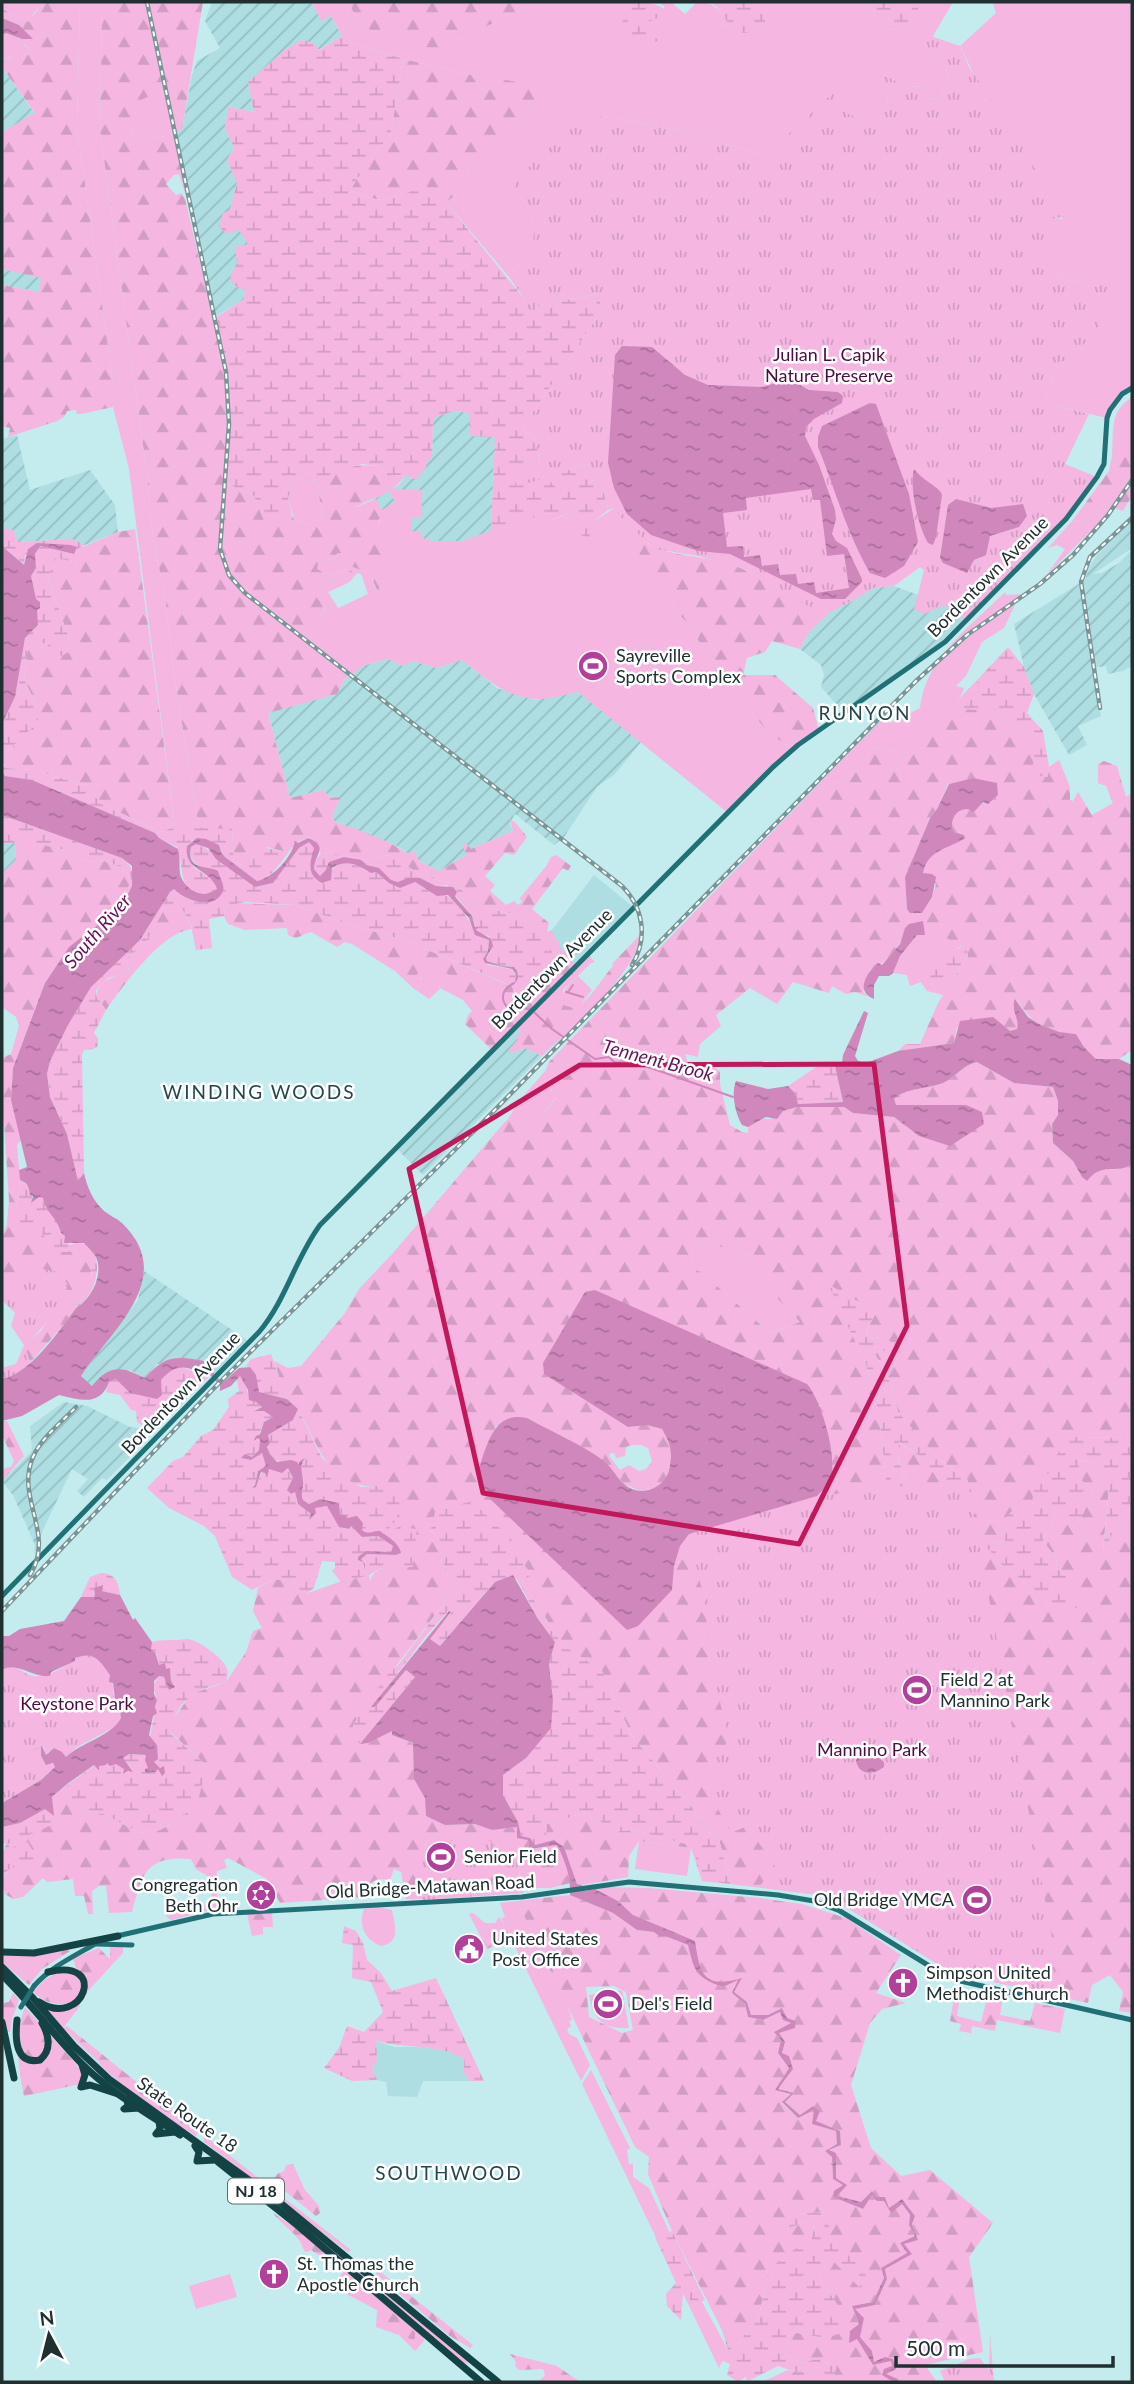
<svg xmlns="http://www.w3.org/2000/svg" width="1134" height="2384" font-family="Lato,sans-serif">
  <defs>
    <pattern id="industrial-furrows" width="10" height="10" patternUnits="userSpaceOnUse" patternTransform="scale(1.75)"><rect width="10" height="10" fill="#aedee2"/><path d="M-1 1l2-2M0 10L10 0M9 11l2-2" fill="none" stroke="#95bfc2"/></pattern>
    <pattern id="forest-firs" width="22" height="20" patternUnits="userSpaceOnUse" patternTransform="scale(1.75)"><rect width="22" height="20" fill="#f5b6e2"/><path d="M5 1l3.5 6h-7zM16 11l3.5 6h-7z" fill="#d29dc2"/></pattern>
    <pattern id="wetland-marsh" width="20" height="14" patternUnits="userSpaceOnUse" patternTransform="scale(1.75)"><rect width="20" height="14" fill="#f5b6e2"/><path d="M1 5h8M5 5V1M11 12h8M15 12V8" fill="none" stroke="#d29dc2"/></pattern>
    <pattern id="park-tufts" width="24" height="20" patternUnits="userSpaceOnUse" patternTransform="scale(1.75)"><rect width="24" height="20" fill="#f5b6e2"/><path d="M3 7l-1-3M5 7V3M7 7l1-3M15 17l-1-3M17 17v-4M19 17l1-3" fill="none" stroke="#d29dc2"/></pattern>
    <pattern id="water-ripples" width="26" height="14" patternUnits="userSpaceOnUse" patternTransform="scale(1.75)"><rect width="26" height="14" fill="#d088bc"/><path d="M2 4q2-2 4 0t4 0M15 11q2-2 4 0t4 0" fill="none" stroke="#a87099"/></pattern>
  </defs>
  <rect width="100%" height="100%" fill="#c4ebee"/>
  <!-- built -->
  <g fill="#aedee2">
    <polygon points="594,875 633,907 573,968 549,934"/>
    <polygon points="375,2041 395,2047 425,2047 452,2052 464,2059 464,2073 470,2081 423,2081 417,2097 388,2096 386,2082 377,2080 372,2067 377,2060"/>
  </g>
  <!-- industrial -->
  <g fill="url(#industrial-furrows)">
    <polygon points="212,2 311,2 321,20 331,16 342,36 318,50 303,40 286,49 248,82 255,112 228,107 225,128 234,148 227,160 237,183 230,210 248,244 231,277 245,291 244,299 215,317 175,134 182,129 192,75 197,61 220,48 205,21"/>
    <polygon points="2,67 35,114 2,132"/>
    <polygon points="2,269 42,277 39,292 2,285"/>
    <polygon points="454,411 469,413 495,437 491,532 429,551 371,501 399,485 405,475 413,479 420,473 427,459 432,459 433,417"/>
    <polygon points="17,435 30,490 90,470 115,505 118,532 85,545 72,539 18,542 13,530 2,528 2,439"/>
    <polygon points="1132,520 1132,548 1093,574 1102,573 1119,563 1132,550 1132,666 1123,671 1108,674 1106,666 1092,668 1101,716 1078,726 1087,745 1069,755 1034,694 1024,667 1014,624 1085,580 1089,568 1096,556"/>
    <polygon points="894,586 943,604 967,620 952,636 844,713 821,687 824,675 821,665 800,649 809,632 832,610 849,603 873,588"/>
    <polygon points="389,659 403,666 413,661 437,668 462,660 497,688 536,700 578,692 641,742 615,774 597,787 564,837 554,845 515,814 510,823 513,831 471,849 466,843 467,855 439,871 420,862 397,846 335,822 332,816 341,797 330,798 323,790 290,798 268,712 337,694 344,680 365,665"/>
    <polygon points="2,840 4,844 15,843 16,860 2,873"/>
    <polygon points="516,1026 521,1032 518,1040 509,1050 511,1053 525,1048 542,1056 423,1175 396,1148"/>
    <polygon points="144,1271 250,1342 217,1376 204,1361 157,1364 145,1378 130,1370 92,1386 80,1376 138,1300"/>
    <polygon points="64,1402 87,1406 130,1427 142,1428 152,1434 107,1480 102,1478 84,1497 77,1491 88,1479 72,1469 41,1534 41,1547 34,1554 35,1545 13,1495 2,1481 32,1451 30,1426"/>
  </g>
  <!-- grass -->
  <g fill="#f5b6e2">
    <polygon points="2,2 44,2 33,14 32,20 28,22 2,9"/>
    <polygon points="80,2 102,2 100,130 147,474 153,539 165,596 173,667 199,829 175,827 129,469 113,407 113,382 77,127"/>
    <path d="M311 2H347L364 28 461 57 455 41 538 2H619L617 4 625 14 647 31 648 22 665 7 658 2H671L685 14 697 2C714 2 718 9 728 21L721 27 765 28 766 2H864L890 30 917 23 918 2H953L923 53 944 66 949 75 939 99 928 98 922 86 907 87 881 73 871 77V84L886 95 888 105 883 109 872 102 867 116 860 118 847 114 784 138 1099 300 1118 295 1107 277V282C1089 291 1078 284 1063 273L1059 277 1043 267 1046 232 1054 218 1063 219 1018 163 960 46 996 13 993 4 998 2H1132V388L1122 394 1107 418 1057 406 1046 395 1059 362 765 156 686 132 604 116 514 189C535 213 538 225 531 256L524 259 509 277 446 202C463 192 460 180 472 167 492 145 514 125 538 106L483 92 471 75 403 59 356 44 342 36 331 16 321 21Z"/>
    <polygon points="6,33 19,38 18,40 31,50 22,56 2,59 2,35"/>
    <polygon points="175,90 182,129 175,134 142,141 132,133 138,100 163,91"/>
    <path d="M1132 397V440L1130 441 1113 429C1114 414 1120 405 1132 397Z"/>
    <polygon points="303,478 308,481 316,480 323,517 308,524 295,521 288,498 293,481"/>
    <path d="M393 489 422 490V518H412L411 531 421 532V537L431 541H462L540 513 552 514 553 520 576 510 584 521H594L616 507 647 541 655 581 672 599 677 613 696 630 698 640 768 733 793 749 728 813 578 692C564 695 547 700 534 699 505 697 484 677 462 660L437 668 413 661 403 666 388 659 365 665 344 680 286 634 319 617 326 609 313 593 320 581 340 580 355 576 348 583 328 592 338 608 368 594 361 574 358 573 356 574 347 569 329 575 317 569 318 564 336 558 337 553 342 552 346 564 370 574 377 591 380 517 356 511 354 508 376 499 382 510 395 502 389 491Z"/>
    <polygon points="1104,504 1114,507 1046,576 1065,549 1057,545 1048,548 1073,520 1084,523"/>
    <path d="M1005 592 1006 595 1020 594 1004 628 982 642 966 676 956 686 964 688C961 704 919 740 906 753L873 748 853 776 811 792 886 715 890 723 920 708C925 658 972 625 1005 592Z"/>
    <path d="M934 934 961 943 960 947C937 959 923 964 936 993L927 991 921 982 910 986 907 975 893 973 900 956 917 935Z"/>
    <polygon points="430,967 441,967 452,978 446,984 438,987 440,989 429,999 413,988 417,988 422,978 417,976 417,974"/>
    <path d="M578 976 592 990 579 1006 573 1008 563 1005C561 990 568 986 578 976Z"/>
    <polygon points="546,1070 556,1097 528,1133 508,1119 519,1101"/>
    <polygon points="699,1240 751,1256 774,1295 800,1322 770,1333 716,1285 716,1279 694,1269 691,1253"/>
    <polygon points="639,1841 691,1848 687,1876 635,1869"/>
    <polygon points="517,1901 568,2007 572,2020 569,2021 571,2026 567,2029 569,2034 577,2038 590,2065 581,2081 501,1918 505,1917 500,1903"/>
    <polygon points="188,1906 188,1909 218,1906 218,1908 175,1919 171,1920 166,1916 166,1912"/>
    <path d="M378 1907 392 1910C395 1926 401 1941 382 1946 365 1941 358 1925 364 1909Z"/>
    <polygon points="2,1954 37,1954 37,1961 24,1973 24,1981 2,1962"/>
    <path d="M622 1990 629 2028C602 2029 594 2020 589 1995Z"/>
    <path d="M78 2003 80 2006 63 2028 97 2062 178 2122 184 2124 186 2121 198 2131 196 2136C137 2103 86 2056 43 2005L59 2011Z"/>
    <polygon points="591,2070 630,2148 627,2150 629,2165 633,2163 633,2177 649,2188 700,2298 728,2350 719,2368 582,2084"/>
    <polygon points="204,2138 207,2138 351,2250 348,2252 204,2142"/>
    <polygon points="248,2180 465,2357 468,2364 462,2362"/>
    <polygon points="345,2270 423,2336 424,2341 415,2351 399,2335 376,2327 377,2310 335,2288 334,2283"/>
    <polygon points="230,2274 237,2297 196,2309 189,2286"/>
  </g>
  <!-- forest -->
  <g fill="url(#forest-firs)" fill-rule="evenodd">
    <polygon points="44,2 80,2 77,127 113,382 113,407 81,414 77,414 76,410 67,411 64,417 57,421 8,437 10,428 2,426 2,285 39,292 41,278 2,269 2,248 4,245 2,238 2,132 35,113 2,67 2,59 12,58 16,50 21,52 23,56 31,50 24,44 18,43 17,40 19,38 22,39 24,31 19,25 2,18 2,9 28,22"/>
    <path d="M102 2H203L182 129 175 91H163L138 101 132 133 142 141 175 134 189 198 187 199 179 174 174 175 166 184 176 195 181 193 185 199 226 372 229 424 224 482 254 496 264 520 292 515 295 521 308 524 323 517 316 480C324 479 326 476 332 472 347 465 365 465 380 466L388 476 405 475C393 495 373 497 354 508L356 511 374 507 380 517 379 522 389 561 378 592 370 574 346 564 342 553H337L336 558 318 564 317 569 329 575 348 569 356 574 355 576 340 580 320 581 313 593 326 608 319 617 287 634 344 680 337 694 268 713 290 798 323 790 330 798 341 797 332 816 335 822C360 831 386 838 408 854L414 851 420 862 439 871 467 855 462 846 466 843 471 849 513 831 510 819 516 823 527 837 514 855 505 853 485 876 495 885 490 891 506 905 514 901 518 905 522 902 520 898 547 865 551 857 556 855 571 866 568 871 563 868 532 909 549 923 547 932 551 930 554 936 559 942 560 947 576 965 587 954 595 962 591 963 563 990 564 1005 573 1008C590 1002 601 979 613 966L612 964 640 935C636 975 571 1028 542 1056L525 1048 511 1053 509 1050 518 1040 516 1037 521 1032 516 1026 492 1050 465 1024 468 1015 472 1011 463 1000 438 987 446 984 452 978 441 968H430L417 974 422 980 417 988H413L395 971 352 944 345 942 337 947 311 932C302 934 298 941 288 935L287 928 245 930 228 924 224 916 225 906 234 903 296 905 342 922 407 941 513 987 514 994 530 925 517 915 477 906 456 884 425 877 388 855 368 860 322 852 321 848 309 837 300 840 287 852 266 847 249 868 234 862 232 829H199L173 667 165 596 153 539 147 474 100 130Z"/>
    <polygon points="347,2 538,2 455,41 462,58 364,28"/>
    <path d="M403 59 471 75 483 92 505 80 530 84 535 93 538 106C514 125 493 145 472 167 460 180 463 192 446 202L425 186C392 200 384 206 350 190L378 148 390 138Z"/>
    <polygon points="1113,429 1132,440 1132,496 1123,511 1104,504 1084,523 1073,520 1109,471 1112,456"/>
    <polygon points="135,529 175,827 160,832 102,804 87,786 35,770 5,768 2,757 38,722 38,709 24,679 28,647 45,643 73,650 48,578 56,557 77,563 78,549 118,532"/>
    <path d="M646 542C664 556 706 556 730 564 765 576 794 601 829 613L809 632 800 649 772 641 765 652 747 658 743 675H775L813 708 819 730 793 749 768 733 698 640 696 630 677 613 672 599 655 581 639 555Z"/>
    <path d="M981 676 962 709 991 710 995 716 1031 738 1047 777 1049 767 1059 760 1070 787V800L1073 801 1078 792 1092 815 1113 803 1106 786 1098 783V764L1104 761 1117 766 1126 797 1132 793V1050L1119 1059H1096L1084 1047 1076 1034C1070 1032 1064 1034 1058 1032 1040 1027 1026 1016 1017 1000L1013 1006 1019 1022 1017 1029 1010 1031 957 1027 954 1043 898 1051 905 1044H920L938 1003 968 956 965 945 934 934 925 935 923 929 905 932C898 949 887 963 870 970L863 992 867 996 855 992 846 994 832 986 829 993 793 982 777 1004 750 988 716 1015 721 1026 700 1044 698 1057 685 1054 689 1068 703 1072 708 1062 720 1072V1084L730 1125 742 1132 748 1133V1127L760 1119H771L783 1111 797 1107H844L853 1113 894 1117 919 1136 966 1105H895L893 1099C905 1088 927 1089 943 1083 956 1077 962 1065 977 1062L1014 1083 1053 1087 1058 1101V1115L1052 1124 1053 1143 1073 1161 1082 1177 1087 1180C1103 1162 1117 1175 1132 1164V1438L1070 1437 1055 1471 1005 1543 992 1542 1001 1564 1021 1579 1041 1607 1069 1593 1068 1577 1057 1569 1056 1558 1043 1541 1055 1516 1060 1515 1072 1529 1081 1519 1092 1490 1080 1479 1077 1460 1095 1463 1109 1487 1103 1550 1117 1524 1132 1517V2013L1119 2011 1123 1992 1110 1975 1092 1985 1088 2003 966 1976 939 1965 849 1909 819 1895 730 1884 719 1839 710 1833 691 1806 632 1736 602 1671 564 1646 522 1582 531 1573 514 1555 521 1549 431 1530 447 1548 441 1560 457 1586C422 1633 386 1677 353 1725L393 1731 392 1735 414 1744V1779L445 1825 475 1824 492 1830 517 1827 528 1840 531 1849 557 1845 566 1863 571 1883 550 1888H523L516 1858 498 1854 490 1841 419 1884 431 1885 432 1895H423V1899H406L401 1872 394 1869 390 1880 378 1879 365 1886 364 1897 280 1903 267 1879 228 1858 224 1860 227 1868 217 1871V1907L188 1910V1906L213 1904 209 1877 196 1869 191 1859C146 1855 142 1874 132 1912L109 1913 106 1886H99L92 1891 93 1914H88L84 1896H75L73 1879 47 1882 43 1878 23 1897 13 1899 5 1894 2 1881 17 1856 39 1863 10 1848 8 1843 26 1834 51 1802V1799L60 1790 77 1802 83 1810 104 1814 140 1833 160 1830 181 1818 197 1800 203 1762 170 1732 172 1721 191 1694 226 1682 246 1652 253 1631 262 1628 253 1611 258 1588 273 1580H291L305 1594 342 1581 369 1575 370 1581C376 1563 396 1567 413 1567L385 1533 376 1486C329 1489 319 1446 300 1413 296 1407 289 1403 286 1396 281 1385 278 1372 274 1361L288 1368 301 1366 345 1313 359 1289 393 1253 503 1124 508 1119 528 1132 556 1098 546 1070 549 1062 811 792 853 776 873 748 906 753ZM973 778 994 799 988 803C980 802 977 807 973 813L968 809C955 809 949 821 954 832L964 835C948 845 927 853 923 873L936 884 932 897 922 913 907 909 905 877 931 816 937 809 948 784ZM699 1240 751 1256 774 1295 800 1322 770 1333 716 1285 717 1279 694 1269 691 1253ZM829 1285 876 1312 866 1332 867 1339 882 1338V1350L875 1354 888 1377 898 1412 937 1458 967 1479 946 1486 922 1458 898 1442V1458L909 1490 886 1480 880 1422 866 1364ZM821 1405 689 1533 680 1546 673 1566 546 1550 487 1495 478 1479 477 1473 496 1426 605 1462 624 1484 640 1491 655 1488 667 1478 672 1457 671 1443 662 1429 647 1425 628 1427ZM632 1445H641L648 1448 652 1461 646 1469 639 1471 629 1465 620 1470 609 1456 611 1453H614L616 1458 625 1456 626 1447Z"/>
    <polygon points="11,837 66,850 79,859 91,862 102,860 121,867 131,877 129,888 110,914 87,935 69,947 45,983 13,1068 11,1100 22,1139 17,1145 20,1180 17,1210 40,1230 47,1239 83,1251 91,1262 91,1285 66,1322 30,1363 24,1345 41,1331 68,1285 2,1279 2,1237 7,1224 9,1200 2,1091 2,1058 11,1054 19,1026 16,1017 2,1007 2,965 4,960 2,955 2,873 16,860 15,843"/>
    <path d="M183 909 192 929C160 933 124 985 106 1010L96 996C98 980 115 976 129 972L127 958 144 945 163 911 170 913Z"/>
    <polygon points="2,1421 7,1421 24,1456 2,1481 2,1472 5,1468 11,1467 14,1461 2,1435"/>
    <polygon points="584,1813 619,1831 634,1830 694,1846 702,1881 691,1848 639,1841 629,1856 628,1877 582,1885 577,1884 564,1847 554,1840 546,1843 546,1824"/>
    <path d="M605 1887 648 1888 759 1898 802 1904 846 1918 901 1955 876 1993 906 2003 882 2009 870 2023 851 2085 871 2148 901 2176 930 2170 993 2223 969 2257 983 2352 925 2365 937 2382H899L898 2379 885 2374 895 2369 893 2359 874 2362 872 2351 860 2337 864 2318 854 2309 875 2305 887 2279 885 2269 911 2254 903 2244 918 2240 912 2224 915 2216 902 2199 889 2208 902 2204 910 2216 909 2225 915 2236 900 2243 908 2253 881 2268 884 2278 873 2302 852 2306 859 2324 850 2342 857 2338 873 2365 891 2361 892 2366 882 2375 893 2382H845L834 2376 837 2362 829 2364 817 2359 802 2363 782 2354 792 2332 825 2338 840 2309 819 2276 826 2265 846 2251 829 2242 828 2212 797 2214 790 2228 810 2219 814 2224 811 2242 795 2249 767 2276 759 2317 745 2333 735 2356 672 2231 648 2174 649 2157 635 2147 517 1901 570 1895 613 1913 637 1930 654 1932 659 1936H665L688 1945C694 1971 696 1978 723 1987L738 1979C733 1981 726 1984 721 1983 699 1982 697 1957 694 1941L632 1915 618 1901 595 1889ZM741 1979 734 1993 747 2002 751 2015H768L782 2008 787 2018 796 2021 779 2033 785 2042 782 2053 793 2069 778 2089 794 2093 785 2102 800 2115 813 2106 820 2111 815 2121 840 2131 841 2145 828 2151 836 2153V2178L846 2185 837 2196 861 2202 872 2191 877 2197H885L888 2207 884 2201 871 2195 863 2209 833 2197 844 2185 833 2179 832 2157 825 2151 837 2144 836 2131 813 2124 815 2110 797 2117 782 2103 792 2094 776 2090 789 2068 778 2053 781 2040 774 2032 792 2023 783 2020 780 2012 763 2020 748 2017 745 2004 732 1993ZM614 1986 626 1992 633 2030 622 2033 589 2017 586 1987Z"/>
    <polygon points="272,1913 273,1927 263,1927 263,1934 252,1936 247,1914"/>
    <polygon points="473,1913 485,1923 495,1923 499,1917 506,1927 510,1939 487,1949 469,1914"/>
    <polygon points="110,1946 123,1947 123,1953 86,1993 86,1976 76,1968 73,1958 99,1948 110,1959"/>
    <polygon points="65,1949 70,1951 42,1969 29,1985 24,1981 24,1973 37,1961 37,1954"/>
    <path d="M64 1971 78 1975 83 1990 72 2004C56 2005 45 2004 33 1992 42 1981 51 1974 64 1971Z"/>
    <polygon points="13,1993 19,2000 12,2019 10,2032 6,2032 2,2003 9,2002"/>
    <polygon points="988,1994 1003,1998 1000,2015 1030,2021 1035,2003 1065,2009 1060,2033 997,2020 995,2031 972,2026 971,2033 959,2031 961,2024 950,2021 954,1997 960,1998 957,2016 981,2022"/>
    <path d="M25 2007 76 2064 82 2073 81 2084 24 2096C18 2069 14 2033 25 2007Z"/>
    <polygon points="67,2026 186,2122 182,2124 108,2071 63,2028"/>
    <polygon points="293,2164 305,2190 319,2206 320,2213 316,2216 276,2184 274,2179 277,2174 284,2171 286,2165"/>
    <path d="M273 2213 300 2231 333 2260 329 2262 311 2250 305 2252C303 2249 302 2245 300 2241 293 2231 281 2224 273 2213Z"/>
    <polygon points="378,2270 473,2345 470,2348 450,2336 376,2274"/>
    <polygon points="383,2305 415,2332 415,2339 410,2339 396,2330 394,2334 387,2323 383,2326 377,2325 377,2307"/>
    <polygon points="510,2354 557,2366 580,2382 538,2382 545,2375 543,2369 519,2370 515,2366 516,2362"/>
    <polygon points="818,2367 833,2382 762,2382 788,2370 799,2373"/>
  </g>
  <!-- wetland -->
  <g fill="url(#wetland-marsh)">
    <path d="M619 2C636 2 659 0 668 13L649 22 647 30 658 26 666 30 659 41 643 44 623 41 626 31 621 26 625 14 618 11 617 3Z"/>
    <polygon points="709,2 766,2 765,28 745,33 721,28 727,21 716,6"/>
    <polygon points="864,2 918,2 918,23 890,30"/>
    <path d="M342 36 356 44 403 59 390 138 378 148 350 190C384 206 392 200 425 185L446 202 525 300 534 306 599 294 602 310 521 430 535 437 540 464 512 473 560 474 581 464 591 466 589 483 600 478 608 510 594 521 589 538 581 535 584 521 576 510 552 520V514L540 513C526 525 507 524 491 532L495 437 470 436 469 413 454 411 433 418 432 459 427 460 426 468 420 474V478L413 479 405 475 388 476 380 466 362 464 332 473 324 479 308 481 303 478 293 481 288 498 292 515 264 521 254 496 224 482 229 403 226 372 215 318 244 299 245 291 234 285 230 277 237 263 235 247 248 244 239 230 227 234 219 227 223 213 230 210 237 183 227 160 234 148 225 128 228 107 254 112 248 82 286 49 302 40 314 43 319 50Z"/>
    <polygon points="2,528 13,530 18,542 72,539 85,545 78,549 78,563 56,558 48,578 73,650 61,656 45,643 28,647 24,679 38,709 38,722 2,757 2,724 15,697 25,638 38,625 31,576 36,568 35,554 40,546 74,554 71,545 42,545 25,555 24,565 2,546"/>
    <polygon points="1008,647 1024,667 1034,694 1027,713 1043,731 1049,767 1048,777 1034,775 1031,738 995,716 991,711 961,709 981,676"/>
    <path d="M2 763 5 768 35 770 87 786 102 804 160 832 175 827 232 829 234 862 249 868 250 845 287 852 294 845V840L298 842C305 836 310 838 317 841L323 852 368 860 388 855 425 877 456 884 477 906 517 915 530 925 550 948 559 970 533 996H522L519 993 514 994 512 986 407 941 342 922 296 905 245 902 225 906 224 916 209 919 212 948 196 950 191 925 183 910 170 913 163 912 144 945 127 958 129 972 108 978 96 990V996L106 1010 94 1033 98 1038V1046L93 1049 84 1050 82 1055 84 1173 78 1182 67 1134 50 1097 47 1074 50 1061 68 1025 91 986 140 940 170 892 174 889 189 899 204 903 223 887C217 862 186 873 191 847L196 844C209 846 241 877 255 887L273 883 299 848 309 842 314 848 311 866 322 883C331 869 341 856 360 866 367 870 369 873 376 872 388 882 399 888 414 882 421 885 427 891 434 893 439 895 445 894 449 897 467 911 470 930 489 940L488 951 483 959 488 965 511 969 516 974 515 979 518 977 514 967 502 966 487 961 486 958 491 951 489 936 478 933 472 916 447 885 436 886 420 878 398 882 391 880 372 866 344 857 320 876 314 869V863L321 853 308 838C285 844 281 876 257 881L225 857 219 848 193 840 187 846 194 868 212 879 217 889 210 894 191 892C178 876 184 865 177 847L159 838 155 833 32 780 4 776 2 772Z"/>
    <path d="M2 815 122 858C156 885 107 918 87 935 105 919 127 901 131 877L121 867 102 860 91 862 79 859 66 850 12 838 15 843 3 844Z"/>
    <path d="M961 943 966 945 968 956 943 995 936 993C931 981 925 964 938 956 945 951 953 951 960 948Z"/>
    <polygon points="825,1061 835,1066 843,1102 797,1104 795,1093 788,1086"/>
    <path d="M20 1180C28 1183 33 1194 32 1202L39 1197H43C44 1209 54 1213 59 1223 62 1231 65 1237 69 1245 106 1232 104 1291 76 1308 90 1287 99 1274 83 1251L46 1253C47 1230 41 1230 21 1224L17 1210Z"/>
    <polygon points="828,1284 876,1312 866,1331 867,1339 882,1338 902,1346 899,1356 882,1350 875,1354 888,1377 898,1412 937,1458 967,1479 976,1505 974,1519 922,1458 899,1442 898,1459 909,1490 897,1508 886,1480 880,1422 866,1364"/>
    <polygon points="271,1354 287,1399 259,1392 250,1367 246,1366 251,1359"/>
    <polygon points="182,1367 208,1377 154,1432 137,1422 136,1411 131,1410 120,1395 106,1392 109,1382 116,1379 162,1395 161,1380 170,1369"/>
    <path d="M240 1376 244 1380 248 1394 262 1407 253 1410 264 1411 274 1417 265 1421 257 1438 260 1439 259 1450 252 1457 247 1455 242 1458 250 1460 262 1453 266 1466 258 1471 255 1485 252 1488 257 1484 262 1472 266 1474 269 1469 282 1472 288 1468 293 1478 288 1490 291 1494 295 1492 298 1504 311 1514 310 1520 315 1508 327 1506C335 1515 335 1529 349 1529L350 1525 362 1537 378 1536 393 1546 391 1552 366 1551 359 1557 363 1562 364 1570 365 1563 361 1559 367 1554 396 1555 401 1553C391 1542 384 1530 369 1534L362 1530 361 1520 347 1518 340 1515 336 1504 320 1499 309 1504 303 1500C300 1492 304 1490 303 1482 303 1472 298 1468 305 1459L298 1466C276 1461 265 1461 268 1435L293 1420 298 1409 322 1458 339 1475 361 1487 376 1486 400 1497 397 1519 386 1532 399 1527 417 1529 413 1567 381 1568 369 1575 341 1582 332 1571 335 1568V1562L322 1561 314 1588 305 1595 291 1580H273L252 1590 232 1577 215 1536 204 1526 169 1508 147 1488 173 1461 183 1457 201 1436 213 1430 229 1407 228 1399 239 1391 237 1379Z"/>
    <polygon points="1070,1437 1132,1438 1132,1517 1117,1524 1103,1552 1109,1487 1095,1463 1078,1460 1080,1479 1092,1490 1081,1519 1072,1529 1060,1515 1055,1516 1043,1541 1056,1558 1057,1569 1068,1577 1070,1593 1082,1601 1077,1608 1041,1607 1021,1579 1001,1564 981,1540 982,1535 992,1542 1005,1543 1004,1519 1017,1506 1033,1504 1032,1480 1055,1471 1053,1460"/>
    <polygon points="472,1501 521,1549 515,1555 532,1574 522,1582 564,1646 602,1671 632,1736 691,1806 710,1833 719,1839 730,1884 702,1881 693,1846 634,1830 619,1831 584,1813 547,1824 546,1843 534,1845 530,1838 521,1837 518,1822 503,1795 503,1775 526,1758 553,1700 549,1664 555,1642 538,1619 517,1579 495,1582 440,1646 429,1639 451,1613 448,1611 426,1636 372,1707 375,1707 406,1670 415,1677 360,1744 352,1736 353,1725 386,1676 399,1664 457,1586 441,1560 446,1548 431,1529 435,1512"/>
    <path d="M101 1573C115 1573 119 1583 120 1595L102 1591 101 1588 94 1597H81L90 1577Z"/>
    <path d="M187 1639C197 1639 220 1656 225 1665 229 1671 228 1676 226 1682 195 1690 177 1699 170 1733L203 1762 204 1778 198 1800 181 1818 160 1830 140 1833 104 1814 83 1810 77 1802 66 1801 60 1790 95 1765H106L107 1763 121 1765 125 1769 123 1774 132 1770 123 1758 129 1754 147 1755 148 1769 145 1773 156 1772 158 1769 163 1774 162 1768 156 1766 154 1761 157 1745 150 1737 157 1700 153 1686 159 1676 166 1678 167 1685 171 1688 175 1685 171 1681V1673L159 1665 156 1653 151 1650 152 1642C163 1639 175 1641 187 1639Z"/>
    <polygon points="45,1808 54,1816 55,1814 55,1821 52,1825 8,1844 10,1848 28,1842 39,1863 40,1869 28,1872 17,1857 12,1869 8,1870 2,1880 2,1850 4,1851 6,1844 2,1842 2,1827 20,1823"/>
    <path d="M344 1926 356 1931 363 1943 367 1960 381 1973 392 1991 436 1978 484 2081H470L464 2073V2059C438 2043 405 2049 376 2041L377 2060 372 2067 377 2080 352 2081 324 2068 339 2048 347 2026 364 2032 383 2012 371 1982 352 1978 353 1945 342 1943Z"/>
    <polygon points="828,2212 830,2241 846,2251 867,2277 859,2287 833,2261 826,2265 819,2276 840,2309 842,2333 825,2338 792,2332 782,2354 802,2363 817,2359 829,2364 838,2361 834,2376 845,2382 833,2382 818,2367 799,2373 778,2366 748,2381 745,2377 738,2382 727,2375 730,2364 721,2360 728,2350 722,2331 735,2356 745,2333 759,2317 767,2276 774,2265 795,2249 811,2242 814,2224 810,2219 790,2228 785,2224 797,2214"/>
    <polygon points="672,2231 705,2300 691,2306 689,2293 683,2293 681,2320 667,2306 666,2294 676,2283 655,2237"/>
  </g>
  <!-- park -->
  <g fill="url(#park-tufts)">
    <path d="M922 33 960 46 969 67 1023 145 1028 159 1069 217 1054 218 1047 232 1043 267 1059 277 1063 273C1078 284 1089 291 1107 282V276L1114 281 1118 295 1099 301 1100 336 1083 344 1081 357 1059 362 1046 395 1057 406 1089 414 1065 464 1097 477 1075 509 967 620 943 605 925 614 914 610 924 570 920 567 894 586 873 588 859 597 829 613 808 606 744 569 698 556 655 549 624 521 614 508 608 510 600 478 588 483 591 466 581 464 561 474 563 487 559 491 547 478 517 486 512 473 540 463 535 437 521 430 602 310 598 294 535 306 536 318 530 320 525 300 509 277 524 259 530 256C538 225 535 213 514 189V181L577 122 604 116 686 132 765 156 834 92 846 98 848 114 860 118 867 116 872 101 883 109 888 105 886 95 871 85V77L881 73 907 87 922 86 928 98 939 99 949 75 944 66 923 53Z"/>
    <path d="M42 1269 60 1272 68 1285C59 1308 43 1329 25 1345L30 1364 14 1377 2 1379V1368L16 1364 24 1345 11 1326 15 1313 2 1300V1279Z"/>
    <polygon points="967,1479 1063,1997 966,1976 939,1965 849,1909 819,1895 759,1887 775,1866 747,1826 731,1833 712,1798 709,1761 729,1741 709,1654 705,1603 689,1534 817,1496"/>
    <path d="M86 1654C103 1658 115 1677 113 1694L117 1698 121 1718 120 1722 113 1728 77 1747 66 1757 54 1748 45 1755 44 1747 40 1746 35 1749 41 1747V1756L46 1764H55V1767L41 1780 2 1803V1670C17 1661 20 1673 33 1676 47 1678 71 1665 78 1655Z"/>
    <path d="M457 1840 459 1847 467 1842 490 1841 498 1854 516 1858 524 1893 423 1900V1895H432L431 1885 419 1884C418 1852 424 1842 457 1840Z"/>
    <polygon points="990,2334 994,2382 945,2382 940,2371 969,2359 980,2358 989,2370"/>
  </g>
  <!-- water -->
  <g fill="url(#water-ripples)" fill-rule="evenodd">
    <polygon points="2,18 19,25 33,39 22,39 6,33 2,35"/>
    <path d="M622 346 652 347 685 375 708 385 762 387 789 379 809 390 838 392 843 396 842 403 814 419 806 427 805 436 819 465 835 510 836 519 832 534 836 541 847 548 862 579V582L845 599H821L730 554 698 551 651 535 627 514 614 488 608 463 615 355ZM811 489 813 500H820L827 556 844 554 849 588 816 593 814 582 798 584 796 574 780 575 778 564 762 566 760 555 744 557 743 546 727 547 723 513 747 510 746 498Z"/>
    <path d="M870 403 876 404 909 494 918 542 904 566 885 578 870 573C847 534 835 489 818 447V437L822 426Z"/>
    <path d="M914 469C923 481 940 487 942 495L936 537 933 545 928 543C918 526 909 487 914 469Z"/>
    <polygon points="956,499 991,508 1023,504 1027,516 1019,527 990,536 986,555 974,560 967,573 943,563 940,558 948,505"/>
    <polygon points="37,543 71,545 77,547 74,554 40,546 35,554 36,568 31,576 36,599 40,602 40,608 37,610 38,625 25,638 15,697 2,724 2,546 24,565 28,549"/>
    <path d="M2 772 5 776 32 780 155 833 159 838 178 849C181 858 178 869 181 877 188 892 203 899 217 889 211 869 183 871 187 846L197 838 206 839 219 845 221 852 225 857 257 881C273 878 292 857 295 841L298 843 308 838C330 847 314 854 314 869L320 876 326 870 329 862 344 857 361 860 367 865 379 868 391 880 398 882 408 878H420L436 886 453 887 457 892 455 896 457 899 472 916 475 927H478L476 930 491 939 493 946 486 958 487 961 502 966 514 967C518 972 520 978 515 983L516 974 512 969 485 963 483 959 488 951 489 940 475 935 469 918 448 895 437 896 415 882 400 888 389 883 376 872 371 873C357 864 347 859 332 868L331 880 322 883C306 875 310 862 314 848L309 842 299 848 273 883 255 887 216 859 208 848 196 844 191 847C186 871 207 865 218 871 219 877 225 884 223 891 214 912 185 900 174 889L170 892 140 940 91 987 68 1025 50 1061 47 1074 50 1097 67 1134 78 1181 84 1173C87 1187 93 1201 104 1211 109 1215 116 1218 122 1223 179 1278 110 1331 81 1376L92 1386C109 1364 122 1366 145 1378 165 1355 176 1356 204 1361L222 1383 239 1368 250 1367 256 1375 259 1392 287 1399 298 1409 293 1420 268 1435 270 1443 267 1447 270 1454 277 1462 291 1460 297 1462 299 1465V1462L305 1458C299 1468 302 1468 303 1481 304 1489 300 1492 303 1500L309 1504 320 1499 339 1503 340 1515H346L347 1518 357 1516 363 1523 362 1530C369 1536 372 1530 380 1531 386 1536 399 1542 401 1553L396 1555 367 1554 361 1559 365 1564V1570L363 1562 358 1560V1557L366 1551 391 1552 393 1546 378 1536 362 1537 351 1526 349 1529 339 1527 327 1506 315 1508 316 1513 309 1520 311 1514 298 1504 295 1492 291 1494 287 1490 293 1478 288 1468 282 1473 269 1469 267 1478 265 1473 261 1472 256 1487 252 1488 255 1485 258 1471 266 1466 262 1453 251 1460 241 1458 245 1454 252 1457 259 1450 260 1439 257 1438 254 1441 256 1436 260 1434 264 1422 273 1417 264 1411H254L262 1407 256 1402 249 1400 248 1390 240 1376 231 1386 220 1391V1386L210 1375 208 1377C188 1366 177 1362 161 1380L162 1395 157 1399 130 1393 116 1379 109 1382C100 1407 80 1400 59 1395L22 1416 2 1421V1379C30 1374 59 1331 76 1308 91 1299 104 1275 96 1257 93 1252 88 1247 84 1243H64L65 1236 61 1233C58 1218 45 1212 43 1198L39 1197 31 1203 33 1196 30 1195C29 1187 28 1183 20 1180L19 1170 27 1167 11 1100 13 1068 45 983 69 947 122 906 132 886V866L122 858 2 815Z"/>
    <path d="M973 778 997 783 998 795 988 804 983 802 973 813 968 809C955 809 949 821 954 832L964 835 965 838C949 849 928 849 923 873L932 874 936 877 932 897 922 913H910L907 909 905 877 931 816 937 809 949 784Z"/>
    <path d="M923 921 925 935H917L900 956 893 973 889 976H879L874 985V999C855 992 866 973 878 963L882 965 900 944 905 928 909 924Z"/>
    <path d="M1015 999 1028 1017 1041 1025 1059 1032 1076 1034 1084 1047 1096 1059H1119L1132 1065V1164C1117 1175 1102 1161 1087 1181L1082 1177 1073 1161 1053 1143 1052 1124 1058 1115V1101L1053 1087 1014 1083 977 1062C962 1065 956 1077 943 1083 927 1089 905 1088 894 1099L896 1105H966L982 1112 984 1124 950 1146 919 1136 894 1117 853 1113 844 1107H797L783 1111 777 1119 766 1117 748 1127 742 1125C735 1113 731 1093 736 1081L768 1089 788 1086 795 1093 798 1104 843 1102 835 1066 842 1063 843 1055 864 1011 868 1013 855 1056 858 1061 866 1063 898 1051 954 1043 960 1021 993 1017 1010 1031 1017 1029C1020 1019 1010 1009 1015 999Z"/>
    <path d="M595 1290 807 1384C822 1401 840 1463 829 1484 826 1488 820 1492 817 1496L689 1534 680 1546 674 1566 672 1590 638 1626 627 1630 486 1495 478 1479 477 1473C487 1448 492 1410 527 1418 552 1432 581 1444 604 1461 615 1470 620 1486 635 1490 649 1494 666 1484 669 1470 673 1453 671 1444 662 1429L647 1425 628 1427 544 1374 543 1363 585 1292Z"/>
    <path d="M513 1575 538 1619 555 1642 549 1664 553 1700 551 1728 526 1758 503 1775V1795L518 1822 521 1836 530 1838 535 1845 554 1840 564 1847 577 1884 582 1885 584 1891 595 1889 618 1901 633 1915 695 1941C700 1976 705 1989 742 1978L734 1992 747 2002 751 2015H768L782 2008 787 2018 796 2021 795 2028 779 2033 785 2042 782 2053 789 2056 793 2069 778 2089 794 2093 785 2102 800 2115 813 2106 820 2111 816 2121 840 2131 841 2145 829 2150 836 2153V2178L847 2185 837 2196 861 2202 872 2191 877 2197H885L889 2208 902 2199 915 2216 912 2224 918 2240 904 2244 912 2254 885 2269 887 2279 875 2305 855 2309 864 2318 860 2337 872 2351 874 2362 885 2357 893 2359 896 2369 886 2374 898 2379 899 2382H893L882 2375 884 2369 892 2366 891 2361 873 2365 857 2339 849 2343 850 2331 859 2324 852 2306 873 2302 884 2278 881 2268 907 2253 900 2243 915 2236 909 2225 910 2215 902 2204 891 2213 884 2201H877L872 2195 863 2209 833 2197 834 2191 843 2185 833 2179 832 2157 825 2151 837 2144 836 2131 812 2124 814 2110 798 2118 782 2102 791 2094 775 2090 789 2068 778 2053 781 2040 774 2032 791 2023 783 2020 780 2012 763 2020 748 2017 745 2004 732 1993 738 1980 723 1987C696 1978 694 1971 688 1945L665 1936H659L654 1932 637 1930 613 1913 570 1895C571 1876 565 1861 557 1845L530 1849 528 1840 517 1838V1827L492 1830 475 1824 445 1825 426 1816 425 1798 414 1779 413 1743 392 1735V1731L368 1743 360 1744 415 1677 406 1670 375 1707H371L449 1611 451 1612 430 1639 440 1646 495 1582Z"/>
    <path d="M103 1585 102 1591 120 1595 133 1620 135 1618 152 1642 151 1650 155 1652 159 1665 165 1663 166 1669 170 1668 171 1681 175 1687 169 1690 164 1677 159 1676 154 1681V1694L157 1700 155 1707 157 1713 153 1716 149 1735 157 1745 158 1759 154 1762 160 1768 164 1766 165 1773 162 1776 158 1769 156 1772 145 1773V1769L148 1768 145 1760 146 1755 129 1754 123 1758 133 1772 128 1771 123 1774 124 1769 116 1764 110 1766 107 1763 106 1765 99 1766V1770L94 1765 67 1784 52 1797 54 1816 45 1809 20 1823 2 1827V1803L41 1780 55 1767 53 1763 46 1765 41 1756V1747L30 1751 42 1746 46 1755 54 1748 62 1752 66 1757C82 1742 112 1736 121 1718L118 1699H115L113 1683 109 1682 110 1675C99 1659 93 1651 75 1658V1661L51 1672 50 1676C31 1678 18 1661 2 1670V1636H9L20 1629 64 1621 81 1597H94L95 1594 94 1588Z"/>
    <path d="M863 1754 879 1758 884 1762V1767C874 1775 858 1776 856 1760L859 1756Z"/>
  </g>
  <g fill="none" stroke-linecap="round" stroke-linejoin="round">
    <!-- stream -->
    <g stroke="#d088bc" stroke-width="2">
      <path d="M514 983C499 991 500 1002 512 1012L525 1008 530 1010"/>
      <polyline points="566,992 583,997"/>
      <polyline points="568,992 573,985"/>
      <polyline points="535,1013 552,1029 595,1059 609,1057 614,1062 648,1067 733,1097"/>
    </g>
    <!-- secondary -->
    <g stroke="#207076" stroke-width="5">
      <path d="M2 1596 259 1332C286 1300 295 1259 320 1225L773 767 798 745 945 642 1066 519 1097 477 1104 464 1107 418 1110 410 1122 394 1132 388"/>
      <polyline points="117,1936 213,1914 522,1897 629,1882 778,1895 814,1901 840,1911 931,1967 956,1980 1132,2020"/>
      <polyline points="97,1944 132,1945"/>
      <path d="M34 1986C53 1965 77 1955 100 1941"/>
    </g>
    <!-- trunk -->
    <g stroke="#144346" stroke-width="7">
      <polyline points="2,1952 34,1953 118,1936"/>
      <polyline points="2,1967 33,1998 74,2046 109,2079 278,2201 498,2382"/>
      <path d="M2 1975C31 2003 54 2036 82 2064 110 2092 147 2113 180 2135"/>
      <path d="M39 2002C83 2030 110 1957 48 1972"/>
      <path d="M17 2020C15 2038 15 2065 40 2060 52 2050 49 2035 42 2023"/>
      <polyline points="2,2022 14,2078"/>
      <polyline points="82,2065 85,2075 81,2087 90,2085 118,2094"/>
      <polyline points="127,2099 128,2106 124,2109 140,2108"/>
      <polyline points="159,2121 160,2129 156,2134 175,2132"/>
      <polyline points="195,2146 199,2152 197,2161 215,2160"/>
      <polyline points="218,2162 297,2225 481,2382"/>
    </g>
    <!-- rail casing -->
    <g stroke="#799597" stroke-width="4.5">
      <g id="rail">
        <path d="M147 2 226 372 229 424 220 549 229 575 245 593 622 886C644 908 648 939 632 965"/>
        <polyline points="1100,708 1081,582 1090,557 1132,518"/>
        <path d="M30 1575C56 1533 15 1499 33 1457 41 1438 62 1422 76 1407"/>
        <polyline points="2,1611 218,1384 478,1127 916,681 967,635 1040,584 1073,555 1108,515 1132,480"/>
      </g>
    </g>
    <!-- rail -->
    <use href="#rail" stroke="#fff" stroke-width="2" stroke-dasharray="5" stroke-linecap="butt"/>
    <!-- secondary-bridge -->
    <polyline stroke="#207076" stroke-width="5" points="21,2007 34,1986"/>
  </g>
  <!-- marked area -->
  <path fill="none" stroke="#c2185b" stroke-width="5" stroke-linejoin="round" d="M874 1064 907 1326 799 1544 483 1493 409 1169 580 1065Z"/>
  <!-- icons -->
  <defs>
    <g id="stadium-disc" transform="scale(1.575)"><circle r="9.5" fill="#b23f99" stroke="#fff"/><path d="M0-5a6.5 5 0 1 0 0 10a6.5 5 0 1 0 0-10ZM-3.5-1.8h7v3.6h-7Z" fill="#fff"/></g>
    <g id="synagogue-disc" transform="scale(1.575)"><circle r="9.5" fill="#b23f99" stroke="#fff"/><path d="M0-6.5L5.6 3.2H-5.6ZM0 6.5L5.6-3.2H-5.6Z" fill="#fff"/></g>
    <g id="civic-disc" transform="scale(1.575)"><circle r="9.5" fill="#b23f99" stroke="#fff"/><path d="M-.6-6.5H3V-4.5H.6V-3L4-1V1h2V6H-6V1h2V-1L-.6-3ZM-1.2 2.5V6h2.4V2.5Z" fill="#fff"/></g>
    <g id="church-disc" transform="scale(1.575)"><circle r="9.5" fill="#b23f99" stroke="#fff"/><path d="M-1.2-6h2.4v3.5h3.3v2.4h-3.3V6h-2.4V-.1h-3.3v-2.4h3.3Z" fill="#fff"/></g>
  </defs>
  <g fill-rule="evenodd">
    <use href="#stadium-disc" x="593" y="666"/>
    <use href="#stadium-disc" x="917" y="1690"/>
    <use href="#stadium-disc" x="441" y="1857"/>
    <use href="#synagogue-disc" x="261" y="1895"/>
    <use href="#stadium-disc" x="977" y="1900"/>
    <use href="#civic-disc" x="469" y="1949"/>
    <use href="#church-disc" x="903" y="1983"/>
    <use href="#stadium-disc" x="608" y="2004"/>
    <use href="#church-disc" x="274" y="2274"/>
  </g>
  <g text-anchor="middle" stroke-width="5" stroke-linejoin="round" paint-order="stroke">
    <!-- shield labels -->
    <rect fill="#fff" stroke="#636d6e" stroke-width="2" x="228" y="2178.5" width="56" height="25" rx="5"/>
    <g font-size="16" font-weight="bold" fill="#202f30">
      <text x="256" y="2197">NJ 18</text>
    </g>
    <!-- park labels -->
    <g font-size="18" fill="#4d0c40" stroke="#fff">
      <text x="829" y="361">Julian L. Capik<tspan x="829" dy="21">Nature Preserve</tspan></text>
      <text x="77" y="1710">Keystone Park</text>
      <text x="872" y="1756">Mannino Park</text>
    </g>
    <!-- street labels -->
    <g font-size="18" fill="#202f30" stroke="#fff">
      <text transform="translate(988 577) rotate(-45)" y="6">Bordentown Avenue</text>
      <text transform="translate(552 969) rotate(-45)" y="6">Bordentown Avenue</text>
      <text transform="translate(181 1393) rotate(-46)" y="6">Bordentown Avenue</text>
      <text transform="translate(430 1887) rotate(-3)" y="6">Old Bridge-Matawan Road</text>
      <text transform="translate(187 2115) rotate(35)" y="6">State Route 18</text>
    </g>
    <!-- poi labels -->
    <g font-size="18" fill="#202f30" stroke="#fff" text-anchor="start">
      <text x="616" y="662">Sayreville<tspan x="616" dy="21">Sports Complex</tspan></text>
      <text x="940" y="1686">Field 2 at<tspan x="940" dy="21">Mannino Park</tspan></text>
      <text x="464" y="1863">Senior Field</text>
      <text x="238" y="1891" text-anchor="end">Congregation<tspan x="238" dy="21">Beth Ohr</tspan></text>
      <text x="954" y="1906" text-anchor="end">Old Bridge YMCA</text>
      <text x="492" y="1945">United States<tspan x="492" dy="21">Post Office</tspan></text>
      <text x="926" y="1979">Simpson United<tspan x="926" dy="21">Methodist Church</tspan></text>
      <text x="631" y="2010">Del's Field</text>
      <text x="297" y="2270">St. Thomas the<tspan x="297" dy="21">Apostle Church</tspan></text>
    </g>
    <!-- neighbourhood labels -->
    <g font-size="19" letter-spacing="2" fill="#24474a" stroke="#fff">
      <text x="865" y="720">RUNYON</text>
      <text x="259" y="1099">WINDING WOODS</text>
      <text x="449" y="2180">SOUTHWOOD</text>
    </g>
    <!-- water labels -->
    <g font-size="19" font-style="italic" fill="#681357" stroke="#fff">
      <text transform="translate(97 931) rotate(-49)" y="7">South River</text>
      <text transform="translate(658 1060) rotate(15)" y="7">Tennent Brook</text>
    </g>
  </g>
  <!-- border -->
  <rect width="1134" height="2384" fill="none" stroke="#202f30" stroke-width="7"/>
  <!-- north arrow -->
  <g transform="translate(49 2335) rotate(353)" stroke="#ffffff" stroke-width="5" paint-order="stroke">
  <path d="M0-5L12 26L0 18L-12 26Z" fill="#202f30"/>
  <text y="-10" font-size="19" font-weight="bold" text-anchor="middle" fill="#202f30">N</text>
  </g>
  <!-- scale -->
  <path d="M896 2356v10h217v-10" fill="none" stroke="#202f30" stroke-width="3.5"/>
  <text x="906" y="2356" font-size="21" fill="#202f30" stroke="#ffffff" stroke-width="5" paint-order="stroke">500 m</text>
</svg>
